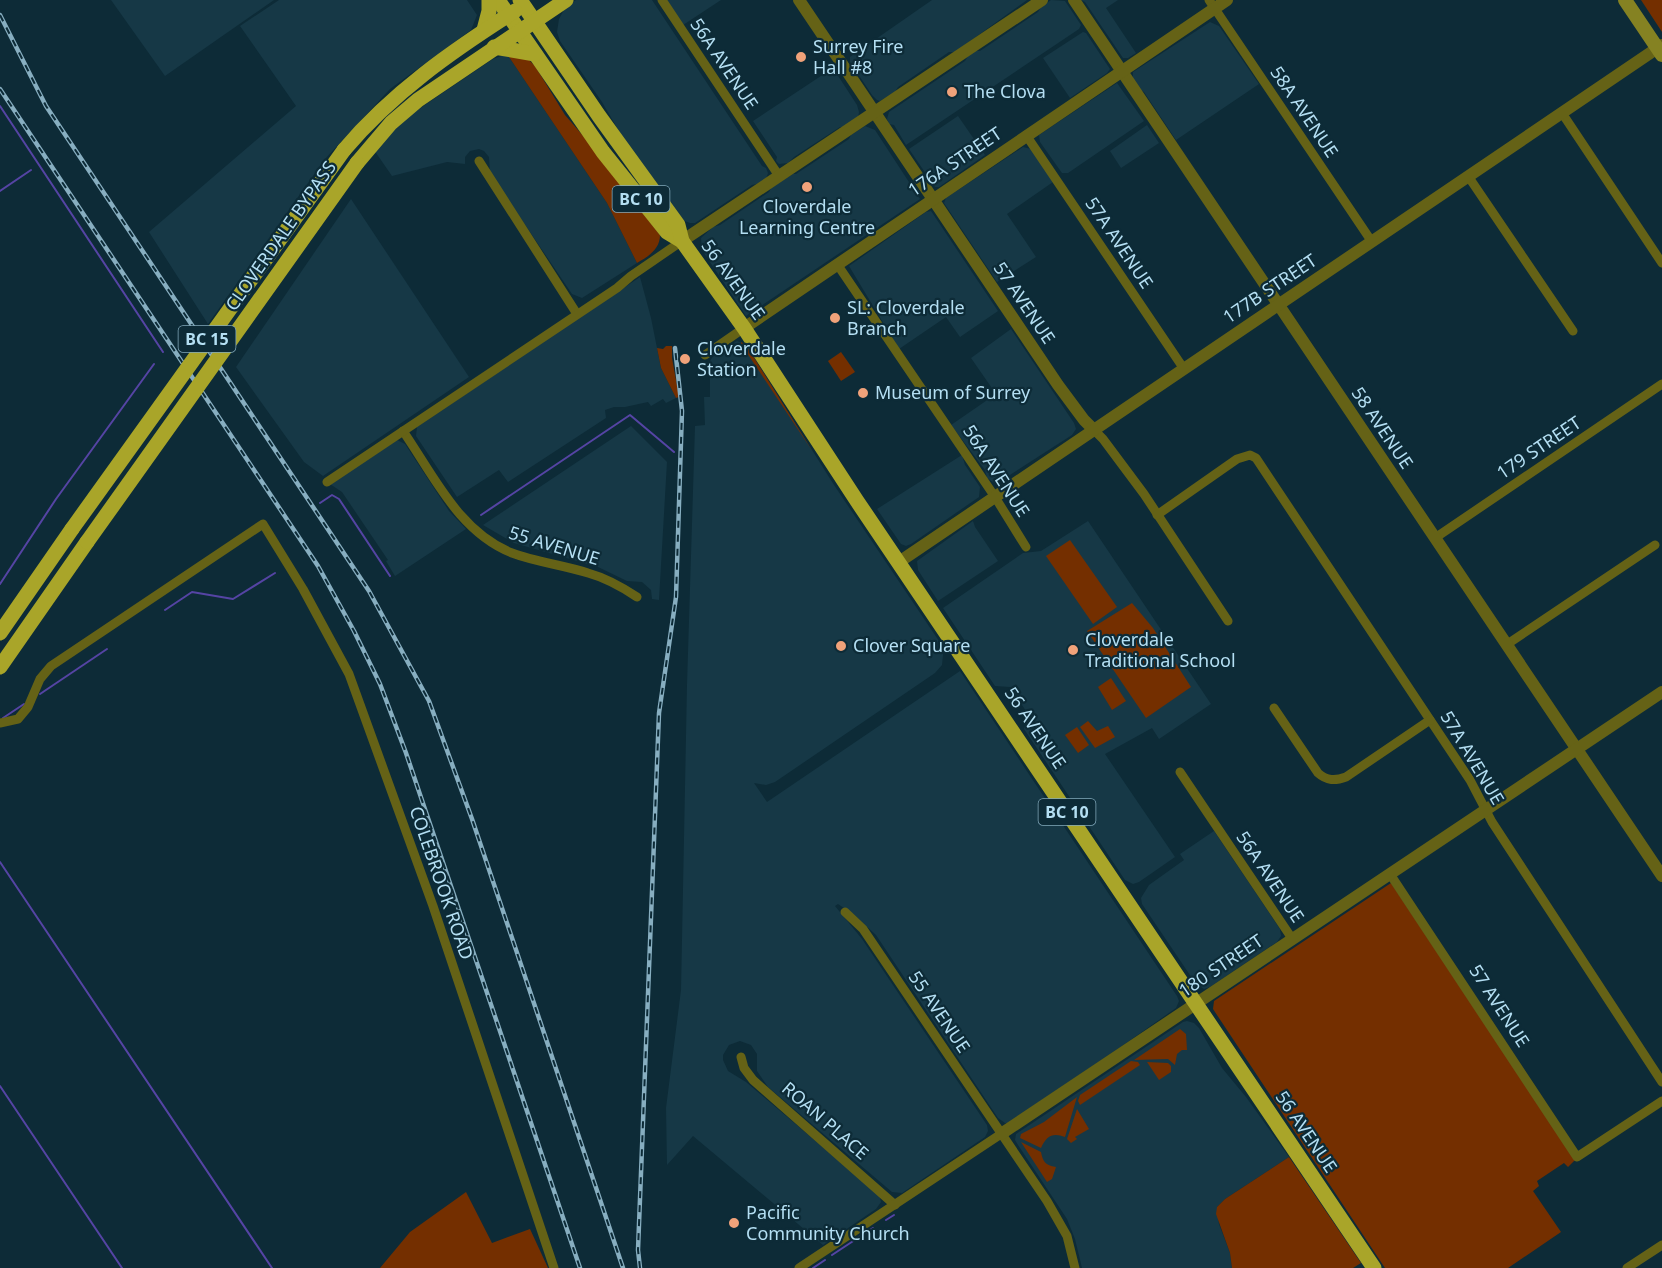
<svg xmlns="http://www.w3.org/2000/svg" width="1662" height="1268" font-family="'Noto Sans',sans-serif">
  <rect width="100%" height="100%" fill="#0d2b37"/>
  <!-- built -->
  <g fill="#163846">
    <polygon points="111,0 274,0 165,76"/>
    <polygon points="279,0 467,0 477,15 471,30 390,89 325,159 208,324 149,232 296,106 240,26"/>
    <polygon points="576,0 652,0 762,166 766,168 768,173 766,179 761,183 752,185 695,223 690,223 682,220 623,138 602,102 560,41 557,32 559,19 565,8"/>
    <polygon points="666,0 721,0 683,25"/>
    <polygon points="932,0 1027,0 955,52 949,52 898,87 895,92 880,101 877,100 872,95 850,62 850,57"/>
    <polygon points="1051,0 1065,1 1081,25 1079,29 906,145 894,125 889,124 887,119 889,112 965,61 968,56 975,51 980,51 1038,12 1041,7"/>
    <polygon points="1081,0 1118,0 1106,8 1136,53 1128,58 1123,58 1085,2"/>
    <polygon points="1210,22 1219,26 1259,84 1176,140 1144,92 1141,90 1133,79 1133,72"/>
    <polygon points="1083,32 1086,33 1110,69 1107,73 1070,98 1043,58"/>
    <polygon points="507,54 607,203 637,263 582,298 572,294 490,173 489,157 484,151 479,149 470,151 465,157 465,164 447,162 392,176 374,150 407,117 493,59"/>
    <polygon points="833,68 857,105 859,112 858,118 845,127 840,127 794,157 788,163 779,164 776,161 777,157 753,121"/>
    <polygon points="1117,83 1144,121 1068,173 1062,173 1040,142 1039,135"/>
    <polygon points="958,116 985,155 939,187 935,187 909,149"/>
    <polygon points="1147,125 1159,143 1121,168 1110,151"/>
    <polygon points="865,126 875,130 920,199 746,316 702,250 701,238 713,227 720,225 769,192 771,188 793,174 796,174 849,139 851,135"/>
    <polygon points="1023,147 1031,149 1053,182 1007,214 1036,257 997,282 944,203 946,198"/>
    <polygon points="351,199 469,377 323,476 304,462 236,367"/>
    <polygon points="931,211 998,311 960,337 946,317 899,349 849,266 926,212"/>
    <polygon points="640,277 651,318 661,368 676,398 666,403 663,399 651,406 648,402 625,407 614,407 605,410 606,418 508,482 499,470 457,497 416,436 417,427"/>
    <polygon points="1011,329 1074,423 1076,429 1072,435 996,484 987,478 985,470 951,425 996,394 971,358"/>
    <polygon points="737,341 746,345 834,485 941,644 943,655 942,665 935,673 775,782 766,785 754,783 767,802 960,671 1177,996 1179,1001 1176,1008 1122,1046 1008,1123 1005,1123 998,1118 876,935 854,915 838,904 835,906 862,939 987,1125 988,1131 985,1137 902,1193 892,1192 768,1087 757,1071 757,1054 751,1045 740,1041 729,1045 723,1055 723,1060 728,1071 746,1082 878,1194 880,1198 881,1202 876,1209 823,1245 693,1136 667,1165 666,1108 681,990 687,685 695,426 705,425 704,397 710,397 710,361 714,355"/>
    <polygon points="631,426 667,462 659,600 652,599 651,590 642,582 627,581 598,567 514,543 483,525"/>
    <polygon points="397,440 405,444 449,511 466,529 395,576 386,561 388,560 342,492 330,484"/>
    <polygon points="962,455 965,465 980,487 979,497 911,544 906,546 901,544 877,509"/>
    <polygon points="973,521 975,527 998,561 938,601 918,570 917,561"/>
    <polygon points="1088,521 1211,704 1159,739 1152,728 1105,754 1175,857 1139,882 1133,884 1125,880 1024,729 1028,714 1010,687 995,686 943,608 1023,553 1041,551"/>
    <polygon points="1214,831 1280,929 1281,936 1277,942 1210,987 1204,989 1196,984 1142,904 1141,898 1149,885 1184,860 1180,854"/>
    <polygon points="1187,1021 1194,1023 1199,1028 1222,1068 1246,1097 1289,1157 1225,1199 1217,1207 1219,1224 1230,1253 1232,1268 1082,1268 1075,1239 1067,1219 1018,1145 1015,1140 1016,1134 1183,1022"/>
  </g>
  <!-- green -->
  <g fill="#742f00">
    <polygon points="1641,0 1662,0 1662,32"/>
    <path d="M507 54 527 58 535 66 565 115 585 138 660 235C660 249 649 256 637 263L607 203Z"/>
    <polygon points="741,342 746,345 813,452 741,344"/>
    <polygon points="666,346 672,346 672,358 679,397 676,398 661,368 657,348 663,349"/>
    <polygon points="841,352 855,372 841,381 828,361"/>
    <polygon points="1070,540 1117,607 1093,624 1046,556"/>
    <polygon points="1132,603 1153,628 1191,687 1146,718 1087,631"/>
    <polygon points="1111,678 1126,701 1112,710 1098,687"/>
    <polygon points="1088,721 1097,731 1108,726 1115,737 1095,748 1080,727"/>
    <polygon points="1077,727 1089,745 1078,753 1065,735"/>
    <polygon points="1391,883 1575,1160 1568,1167 1564,1163 1537,1181 1539,1186 1533,1191 1561,1232 1508,1268 1385,1268 1213,1009 1214,1001"/>
    <polygon points="1180,1029 1186,1034 1187,1050 1182,1050 1177,1054 1175,1065 1168,1059 1134,1060"/>
    <polygon points="1131,1061 1138,1062 1140,1065 1080,1105 1078,1101 1080,1095"/>
    <polygon points="1147,1062 1168,1063 1171,1066 1171,1072 1159,1080"/>
    <path d="M1077 1097 1065 1137C1053 1132 1046 1136 1041 1148L1020 1138 1021 1134 1044 1122Z"/>
    <polygon points="1077,1109 1089,1129 1075,1137 1077,1139 1071,1143 1067,1139"/>
    <path d="M1021 1142 1041 1152C1043 1162 1045 1165 1056 1167L1052 1179 1047 1182Z"/>
    <polygon points="1289,1157 1361,1263 1353,1268 1232,1268 1230,1253 1216,1214 1217,1207 1225,1199"/>
    <polygon points="466,1192 492,1243 530,1229 548,1268 380,1268 410,1232"/>
  </g>
  <g fill="none" stroke-linecap="round" stroke-linejoin="round">
    <!-- stream -->
    <g stroke="#5544a4" stroke-width="2">
      <polyline points="0,106 163,352"/>
      <polyline points="0,191 31,170"/>
      <polyline points="320,503 332,495 339,499 390,576"/>
      <polyline points="481,515 630,415 674,452"/>
      <polyline points="0,584 56,499 154,364"/>
      <polyline points="165,610 192,592 233,599 275,573"/>
      <polyline points="40,694 107,649"/>
      <polyline points="3,718 24,704"/>
      <polyline points="0,862 272,1268"/>
      <polyline points="0,1086 122,1268"/>
      <polyline points="886,1220 894,1215"/>
      <polyline points="832,1255 873,1228"/>
      <polyline points="813,1268 825,1260"/>
    </g>
    <!-- minor -->
    <g stroke="#656216" stroke-width="9">
      <polyline points="662,0 779,176"/>
      <polyline points="1209,0 1372,242"/>
      <polyline points="1562,113 1662,263"/>
      <polyline points="1026,135 1184,369"/>
      <polyline points="479,161 577,314"/>
      <polyline points="1468,176 1573,331"/>
      <polyline points="837,264 995,497 1026,547"/>
      <polyline points="705,355 744,328"/>
      <polyline points="1094,430 1103,439 1144,494 1228,621"/>
      <path d="M403 431C434 476 459 532 512 553 536 562 563 565 588 573 606 578 622 587 637 597"/>
      <polyline points="327,482 617,288 631,276 682,241"/>
      <polyline points="1157,515 1237,459 1250,455 1256,458 1470,780 1492,822 1662,1082"/>
      <polyline points="1435,538 1662,384"/>
      <polyline points="1506,645 1655,545"/>
      <path d="M1274 708 1318 773C1327 781 1335 781 1346 777L1430 720"/>
      <polyline points="0,723 18,719 28,707 40,679 51,666 263,524 303,589 349,674 433,906 554,1268"/>
      <polyline points="1180,772 1293,940"/>
      <polyline points="1390,874 1577,1157 1662,1101"/>
      <polyline points="845,912 863,929 1047,1201 1067,1236 1075,1268"/>
      <polyline points="741,1057 744,1068 753,1080 895,1205"/>
      <polyline points="799,1268 1001,1134"/>
      <polyline points="1627,1268 1662,1245"/>
    </g>
    <!-- tertiary -->
    <g stroke="#656216" stroke-width="12">
      <polyline points="799,0 1058,385 1084,420 1094,430"/>
      <polyline points="1074,0 1662,876"/>
      <polyline points="682,241 1042,0"/>
      <polyline points="744,328 1227,0"/>
      <polyline points="899,562 1662,45"/>
      <polyline points="1001,1134 1662,692"/>
    </g>
    <!-- secondary -->
    <polyline stroke="#858222" stroke-width="14" points="1625,0 1662,55"/>
    <!-- trunk -->
    <g stroke="#a9a529" stroke-width="15">
      <polyline points="498,0 603,152 667,232 682,241"/>
      <polyline points="520,0 599,116 678,225 682,241 744,328 857,501 1374,1268"/>
      <polyline points="484,30 489,11 489,0"/>
      <polyline points="494,47 535,54"/>
      <path d="M344 150C392 93 452 51 515 11"/>
      <polyline points="357,163 391,123 418,100 566,0"/>
      <polyline points="0,633 72,529"/>
      <polyline points="0,667 87,542"/>
    </g>
    <!-- rail casing -->
    <g stroke="#87aec0" stroke-width="4.5">
      <g id="rail">
        <polyline points="0,15 46,106 369,591 429,701 472,819 623,1268"/>
        <polyline points="0,89 318,566 354,631 380,684 406,753 580,1268"/>
        <polyline points="640,1268 638,1250 659,713 676,597 682,411 675,348"/>
      </g>
    </g>
    <!-- rail -->
    <use href="#rail" stroke="#0d2b37" stroke-width="2" stroke-dasharray="7" stroke-linecap="butt"/>
    <!-- trunk-bridge -->
    <g stroke="#a9a529" stroke-width="15">
      <polyline points="72,529 344,150"/>
      <polyline points="87,542 357,163"/>
    </g>
  </g>
  <!-- markers -->
  <g fill="#f0a27a" stroke="#0d2b37" stroke-width="2">
    <circle cx="801" cy="57" r="6"/>
    <circle cx="952" cy="92" r="6"/>
    <circle cx="807" cy="187" r="6"/>
    <circle cx="835" cy="318" r="6"/>
    <circle cx="685" cy="359" r="6"/>
    <circle cx="863" cy="393" r="6"/>
    <circle cx="841" cy="646" r="6"/>
    <circle cx="1073" cy="650" r="6"/>
    <circle cx="734" cy="1223" r="6"/>
  </g>
  <g text-anchor="middle" stroke-width="4.5" stroke-linejoin="round" paint-order="stroke">
    <!-- shield labels -->
    <g fill="#0d2b37" stroke="#82a9bb" stroke-width="1.5">
      <rect x="612.5" y="186" width="57" height="26" rx="4.5"/>
      <rect x="178.5" y="326" width="57" height="26" rx="4.5"/>
      <rect x="1038.5" y="799" width="57" height="26" rx="4.5"/>
    </g>
    <g font-size="16" font-weight="bold" fill="#b4dff3">
      <text x="641" y="205">BC 10</text>
      <text x="207" y="345">BC 15</text>
      <text x="1067" y="818">BC 10</text>
    </g>
    <!-- poi labels -->
    <g font-size="18" fill="#b4dff3" stroke="#0d2b37" text-anchor="start">
      <text x="813" y="53">Surrey Fire<tspan x="813" dy="21">Hall #8</tspan></text>
      <text x="964" y="98">The Clova</text>
      <text x="807" y="213" text-anchor="middle">Cloverdale<tspan x="807" dy="21">Learning Centre</tspan></text>
      <text x="847" y="314">SL: Cloverdale<tspan x="847" dy="21">Branch</tspan></text>
      <text x="697" y="355">Cloverdale<tspan x="697" dy="21">Station</tspan></text>
      <text x="875" y="399">Museum of Surrey</text>
      <text x="1085" y="646">Cloverdale<tspan x="1085" dy="21">Traditional School</tspan></text>
      <text x="853" y="652">Clover Square</text>
      <text x="746" y="1219">Pacific<tspan x="746" dy="21">Community Church</tspan></text>
    </g>
    <!-- street labels -->
    <g font-size="18" fill="#b4dff3" stroke="#0d2b37">
      <text transform="translate(724 64) rotate(56)" y="6">56A AVENUE</text>
      <text transform="translate(1304 112) rotate(56)" y="6">58A AVENUE</text>
      <text transform="translate(955 162) rotate(-34)" y="6">176A STREET</text>
      <text transform="translate(281 236) rotate(-55)" y="6">CLOVERDALE BYPASS</text>
      <text transform="translate(1119 243) rotate(56)" y="6">57A AVENUE</text>
      <text transform="translate(733 280) rotate(54)" y="6">56 AVENUE</text>
      <text transform="translate(1270 289) rotate(-34)" y="6">177B STREET</text>
      <text transform="translate(1024 303) rotate(56)" y="6">57 AVENUE</text>
      <text transform="translate(1382 428) rotate(56)" y="6">58 AVENUE</text>
      <text transform="translate(1539 448) rotate(-34)" y="6">179 STREET</text>
      <text transform="translate(996 471) rotate(57)" y="6">56A AVENUE</text>
      <text transform="translate(554 546) rotate(17)" y="6">55 AVENUE</text>
      <text transform="translate(1035 728) rotate(56)" y="6">56 AVENUE</text>
      <text transform="translate(1472 758) rotate(59)" y="6">57A AVENUE</text>
      <text transform="translate(1270 877) rotate(56)" y="6">56A AVENUE</text>
      <text transform="translate(441 883) rotate(71)" y="6">COLEBROOK ROAD</text>
      <text transform="translate(1221 966) rotate(-34)" y="6">180 STREET</text>
      <text transform="translate(1499 1006) rotate(57)" y="6">57 AVENUE</text>
      <text transform="translate(939 1012) rotate(56)" y="6">55 AVENUE</text>
      <text transform="translate(825 1121) rotate(41)" y="6">ROAN PLACE</text>
      <text transform="translate(1306 1132) rotate(56)" y="6">56 AVENUE</text>
    </g>
  </g>
</svg>
